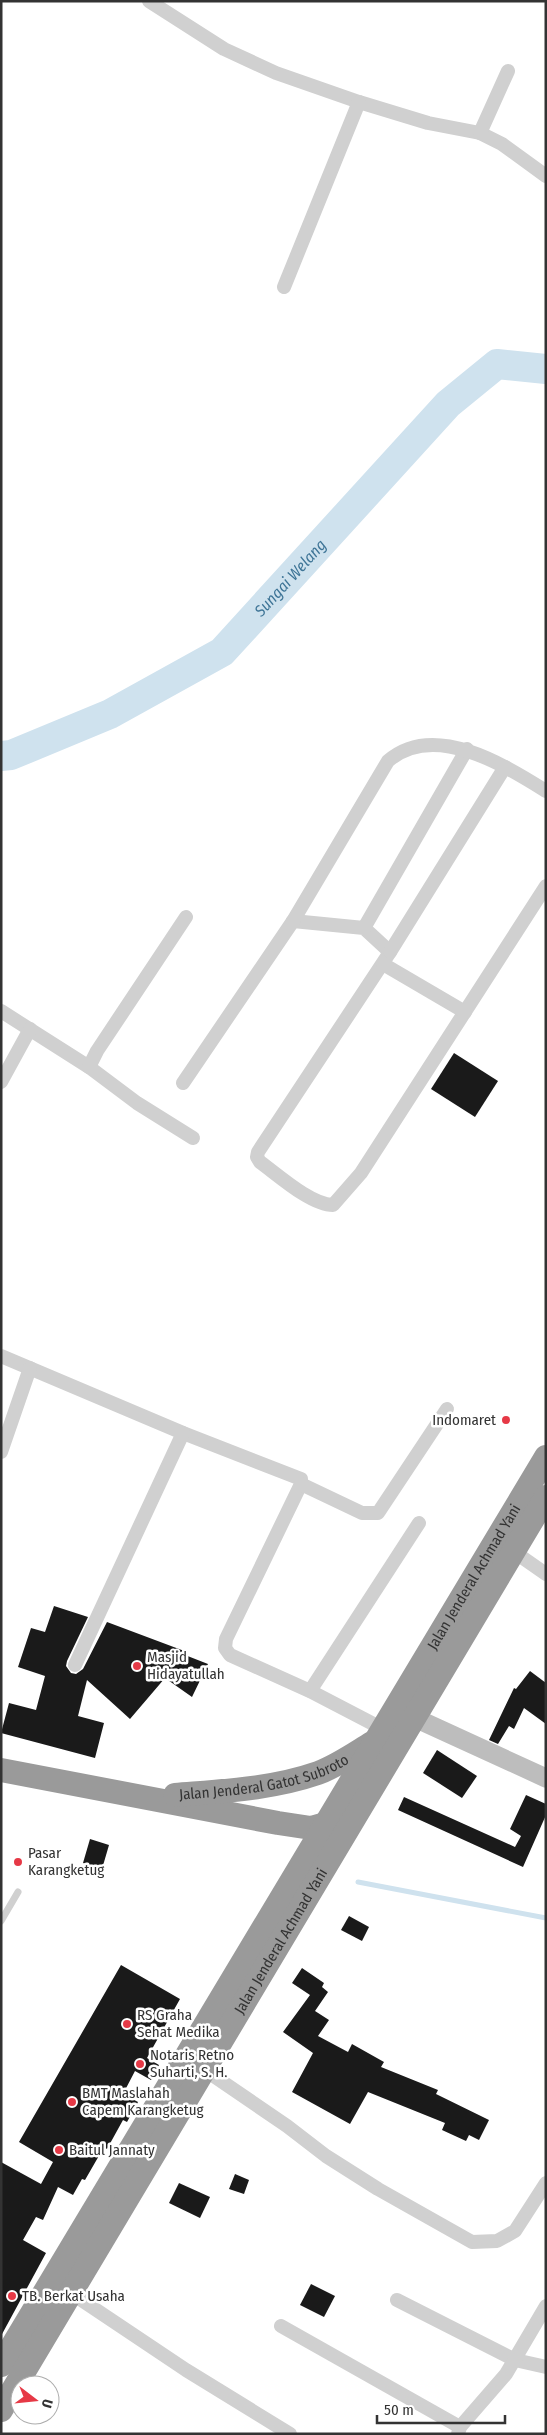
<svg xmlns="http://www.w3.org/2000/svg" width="547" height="2435" font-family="'Fira Sans Condensed',sans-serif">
  <rect width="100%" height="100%" fill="#fff"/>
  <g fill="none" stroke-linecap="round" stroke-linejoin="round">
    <!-- stream -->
    <polyline stroke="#cfe2ee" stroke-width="5" points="358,1882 546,1918"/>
    <!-- river -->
    <path stroke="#cfe2ee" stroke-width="30" id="s1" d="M1 756 11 755 110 714 222 652 448 404 497 364 546 369"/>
  </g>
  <!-- building -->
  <g fill="#1a1a1a">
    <polygon points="454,1053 498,1081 475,1117 431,1089"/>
    <polygon points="54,1606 88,1617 67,1661 66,1666 71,1673 76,1674 83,1669 107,1622 187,1652 185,1655 208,1664 192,1697 165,1678 130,1719 87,1680 78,1716 104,1723 95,1758 1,1733 9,1703 36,1710 45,1676 18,1667 31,1628 45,1632"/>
    <polygon points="530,1671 546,1683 546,1724 524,1708 514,1729 509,1726 498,1744 489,1740 514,1688 516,1689"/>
    <polygon points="437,1750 477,1776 462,1798 423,1773"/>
    <polygon points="526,1795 546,1804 546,1815 523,1867 398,1810 404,1797 515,1847 521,1836 510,1829"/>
    <polygon points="90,1839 109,1845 102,1869 83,1863"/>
    <polygon points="349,1916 369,1927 362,1941 341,1930"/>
    <polygon points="121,1965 180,1999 147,2058 159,2065 151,2080 135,2071 123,2094 138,2102 127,2122 123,2120 107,2149 104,2147 85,2180 82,2179 73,2195 58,2187 43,2220 36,2217 23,2240 46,2253 1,2336 1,2162 41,2184 53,2162 19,2142"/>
    <polygon points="302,1968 324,1983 322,1987 328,1992 315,2011 329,2020 318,2036 348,2052 352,2044 384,2062 381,2067 438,2090 436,2094 489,2120 479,2140 469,2135 466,2141 442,2130 445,2123 368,2092 350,2124 292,2092 313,2053 283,2032 310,1995 292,1983"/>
    <polygon points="235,2174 249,2180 244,2194 229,2189"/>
    <polygon points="179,2183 210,2197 200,2218 169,2203"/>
    <polygon points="311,2284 335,2296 324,2317 300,2305"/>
  </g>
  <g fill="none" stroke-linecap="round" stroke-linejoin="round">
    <!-- lane -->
    <polyline stroke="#d0d0d0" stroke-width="7" points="1,1921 18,1892"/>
    <!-- street -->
    <g stroke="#d0d0d0" stroke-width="14">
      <polyline points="149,1 224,49 276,73 359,102 428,123 480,133 502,144 546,176"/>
      <polyline points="480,133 508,71"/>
      <polyline points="284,287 359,102"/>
      <path d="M293 921 364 928 390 952 258 1152 257 1157 260 1162C278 1175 311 1205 333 1205L361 1173 546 886"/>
      <polyline points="364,928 467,749"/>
      <polyline points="390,952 505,767"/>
      <polyline points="383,964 465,1012"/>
      <polyline points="1,1011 89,1067 97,1051 186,917"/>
      <polyline points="89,1067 137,1103 193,1138"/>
      <polyline points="1,1082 30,1029"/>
      <path d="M183 1083 293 921 388 761C434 721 504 765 546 791"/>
      <polyline points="1,1356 183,1433 301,1479 301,1484 226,1639 225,1648 230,1655 310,1691 383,1729"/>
      <polyline points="1,1452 30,1368"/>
      <polyline points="301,1484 362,1513 378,1513 447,1409"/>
      <polyline points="513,1551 546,1574"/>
      <polyline points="75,1665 183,1433"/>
      <polyline points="310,1691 419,1523"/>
      <polyline points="205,2070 287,2126 326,2156 378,2189 472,2242 497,2241 515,2231 546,2183"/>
      <polyline points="71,2293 186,2370 290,2434"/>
      <polyline points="397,2300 515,2360 546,2367"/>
      <polyline points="281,2326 460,2427"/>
      <polyline points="458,2434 460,2427 506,2374 546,2306"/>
    </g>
    <!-- secondary -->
    <polyline stroke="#bdbdbd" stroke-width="19" points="415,1718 546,1778"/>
    <!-- highway -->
    <g stroke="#9a9a9a" stroke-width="24">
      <polyline points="1,1770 278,1823 311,1828 336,1821"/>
      <path id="s2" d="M175 1795C223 1791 272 1789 318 1773 337 1766 354 1754 372 1743"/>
      <path id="s3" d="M1 2365 546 1457"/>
      <path id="s4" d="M1 2410 546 1497"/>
    </g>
  </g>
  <!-- markers -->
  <g fill="#e63946" stroke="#fff" stroke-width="2">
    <circle cx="506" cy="1420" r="5"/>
    <circle cx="137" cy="1666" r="5"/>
    <circle cx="18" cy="1862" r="5"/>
    <circle cx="127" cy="2024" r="5"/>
    <circle cx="140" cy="2064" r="5"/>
    <circle cx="72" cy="2102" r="5"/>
    <circle cx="59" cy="2150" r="5"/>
    <circle cx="12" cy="2296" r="5"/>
  </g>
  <g text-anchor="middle" stroke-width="5" stroke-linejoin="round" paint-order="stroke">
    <!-- poi labels -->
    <g font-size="15" fill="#333" stroke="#fff" text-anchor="start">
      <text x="496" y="1425" text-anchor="end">Indomaret</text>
      <text x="147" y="1662">Masjid<tspan x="147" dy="17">Hidayatullah</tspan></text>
      <text x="28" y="1858">Pasar<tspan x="28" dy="17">Karangketug</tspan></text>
      <text x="137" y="2020">RS Graha<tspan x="137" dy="17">Sehat Medika</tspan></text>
      <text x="150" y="2060">Notaris Retno<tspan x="150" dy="17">Suharti, S. H.</tspan></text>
      <text x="82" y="2098">BMT Maslahah<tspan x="82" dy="17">Capem Karangketug</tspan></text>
      <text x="69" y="2155">Baitul Jannaty</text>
      <text x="22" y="2301">TB. Berkat Usaha</text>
    </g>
    <!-- street labels -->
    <g font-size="15" fill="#333" stroke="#fff">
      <text dy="5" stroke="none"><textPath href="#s3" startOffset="919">Jalan Jenderal Achmad Yani</textPath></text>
      <text dy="5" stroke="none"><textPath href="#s2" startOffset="91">Jalan Jenderal Gatot Subroto</textPath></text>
      <text dy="5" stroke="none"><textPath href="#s4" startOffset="546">Jalan Jenderal Achmad Yani</textPath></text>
    </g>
    <!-- water labels -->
    <g font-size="16" font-style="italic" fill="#3f7597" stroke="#fff">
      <text dy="6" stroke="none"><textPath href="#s1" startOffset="346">Sungai Welang</textPath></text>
    </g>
  </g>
  <!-- border -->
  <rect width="547" height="2435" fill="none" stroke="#333333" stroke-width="5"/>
  <!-- north arrow -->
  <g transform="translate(35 2400) rotate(106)"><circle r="24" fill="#ffffff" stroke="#adadad"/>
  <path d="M0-4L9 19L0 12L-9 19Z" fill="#e63946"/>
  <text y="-8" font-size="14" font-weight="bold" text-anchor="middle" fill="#333333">U</text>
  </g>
  <!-- scale -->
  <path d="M377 2415v8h128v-8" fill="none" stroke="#333333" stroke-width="2.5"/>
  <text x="384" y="2415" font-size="15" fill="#333333" stroke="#ffffff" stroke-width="4" paint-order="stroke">50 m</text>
</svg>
